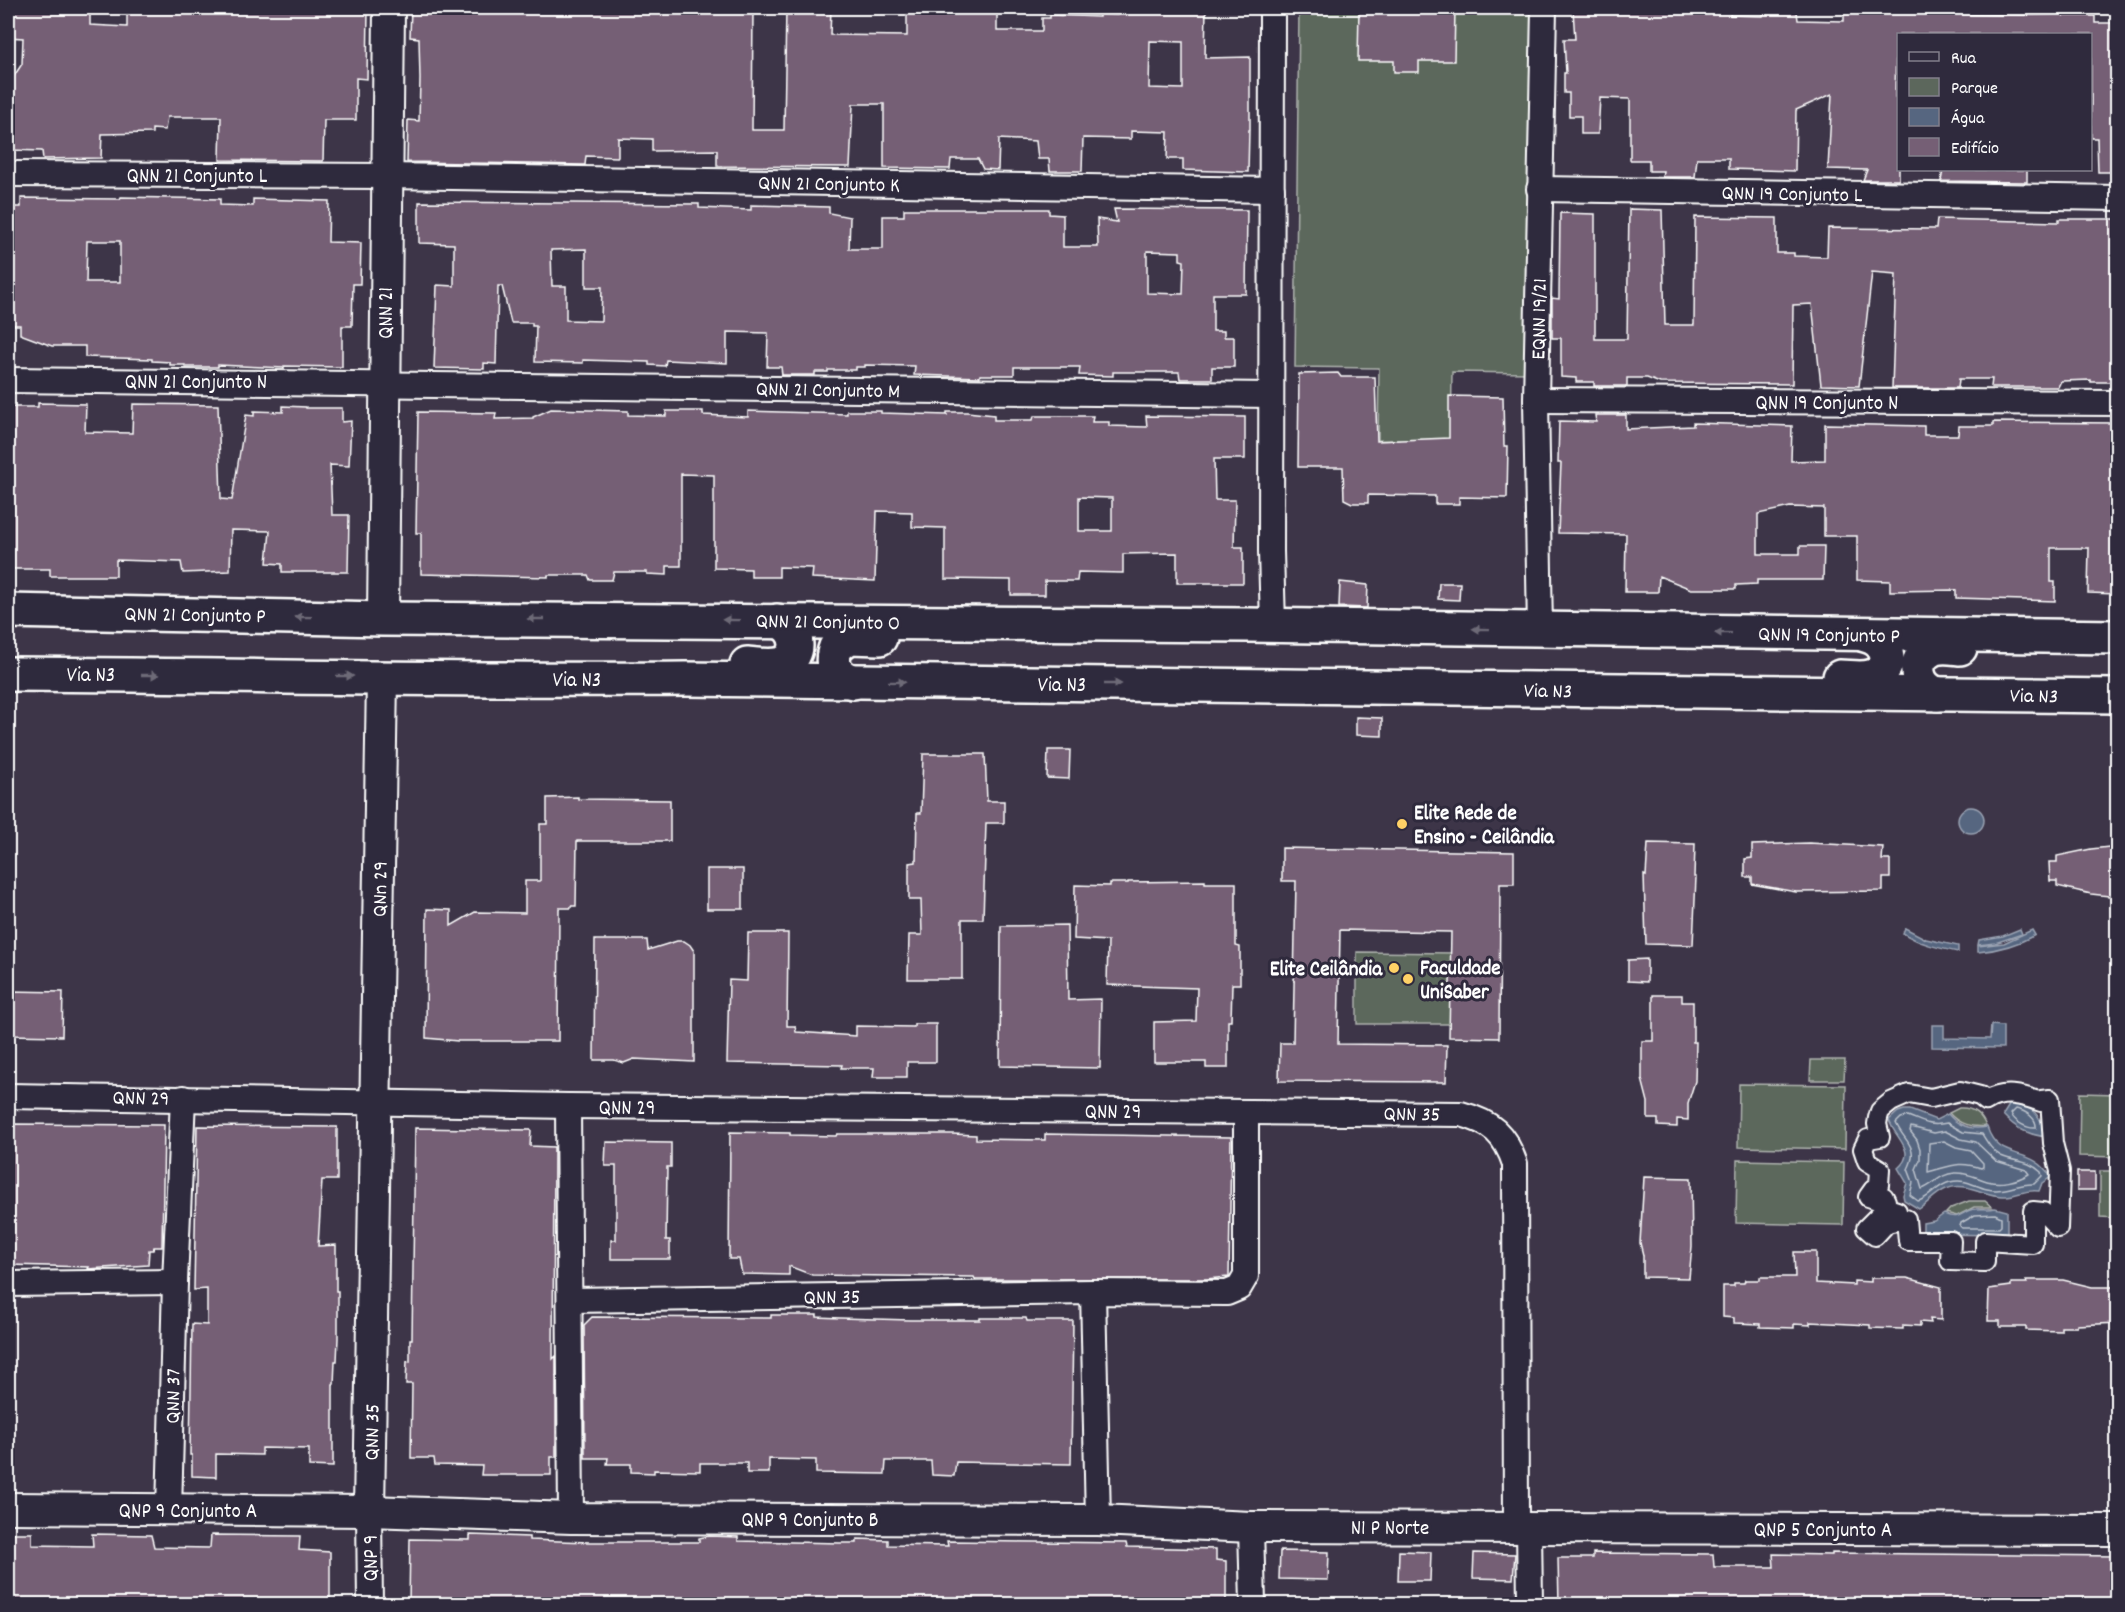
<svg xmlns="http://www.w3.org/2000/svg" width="2125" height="1612" font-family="Dekko,sans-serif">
  <rect width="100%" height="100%" fill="#3d3548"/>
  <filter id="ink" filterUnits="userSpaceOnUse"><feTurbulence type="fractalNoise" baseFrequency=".0167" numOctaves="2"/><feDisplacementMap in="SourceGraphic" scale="12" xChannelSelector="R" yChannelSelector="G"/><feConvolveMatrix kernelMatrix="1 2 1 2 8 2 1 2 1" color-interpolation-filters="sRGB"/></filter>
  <g filter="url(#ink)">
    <!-- green -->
    <g fill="#5c675c" stroke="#aeb3ae" stroke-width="1.5">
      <polygon points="1299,8 1534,8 1529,373 1452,372 1451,441 1378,440 1379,368 1295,367"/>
      <polygon points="1357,952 1455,953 1455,1024 1357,1024"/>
      <polygon points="1811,1060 1845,1060 1844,1080 1810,1080"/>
      <polygon points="1739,1084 1846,1085 1845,1149 1738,1147"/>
      <polygon points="2080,1093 2117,1094 2117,1157 2079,1156"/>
      <path d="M1959 1108C1972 1107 1981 1114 1986 1126 1972 1128 1958 1124 1949 1113Z"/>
      <polygon points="1737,1160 1844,1162 1843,1225 1736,1223"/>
      <polygon points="2100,1171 2117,1171 2117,1218 2100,1217"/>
      <polygon points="1969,1201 1985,1201 1992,1207 1974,1207 1957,1216 1946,1213 1951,1208"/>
    </g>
    <!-- water -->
    <g fill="#566680" stroke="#9aa3b3" stroke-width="1.5">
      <circle cx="1971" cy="820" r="13"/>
      <path d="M1905 928 1926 939 1958 946V952C1938 948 1920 944 1903 933Z"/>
      <polygon points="2020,929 2022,934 1995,943 1978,945 1979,940 2003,936"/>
      <path d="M2032 930 2035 935C2017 945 1999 950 1978 952V946L2004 943Z"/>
      <polygon points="1932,1025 1944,1025 1944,1038 1990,1039 1991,1025 2003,1026 2003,1048 1932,1047"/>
      <path d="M2011 1102C2034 1108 2040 1113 2047 1137 2029 1135 2016 1129 2003 1115Z"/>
      <path d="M1904 1110H1910L1936 1120 1948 1114C1958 1126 1972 1130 1987 1127 1999 1164 2031 1144 2051 1177L2042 1183 2039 1191C2025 1189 2019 1195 2006 1196 1986 1198 1966 1180 1946 1189 1936 1193 1928 1203 1919 1209L1904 1200 1903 1195 1907 1183 1898 1168C1918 1151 1895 1139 1889 1120L1898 1112Z"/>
      <path d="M1995 1208 2007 1211V1235L1923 1234V1223L1934 1221 1944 1214C1962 1222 1962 1209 1976 1209 1983 1208 1988 1210 1995 1208Z"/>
    </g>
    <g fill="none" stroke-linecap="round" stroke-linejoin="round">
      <!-- shore -->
      <g stroke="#bbc2cc" stroke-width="1.5">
        <path d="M2016 1109C2026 1111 2037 1118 2036 1128 2027 1129 2015 1122 2011 1114Z"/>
        <path d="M1908 1116C1924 1122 1929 1127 1947 1123L1963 1132 1982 1134C1987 1142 1992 1151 2001 1156 2017 1163 2027 1159 2041 1172L2042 1176 2034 1184C2017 1183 2006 1193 1987 1189 1974 1186 1965 1178 1950 1182 1937 1185 1930 1198 1918 1201L1910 1195 1913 1182 1908 1169C1920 1146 1904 1142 1896 1123L1901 1118Z"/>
        <path d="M1911 1127 1934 1133 1945 1131 1961 1139 1976 1142 1996 1161 2026 1170 2029 1174C2017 1181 2001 1185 1987 1181 1976 1178 1968 1172 1955 1173 1939 1174 1934 1185 1922 1189L1916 1169 1920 1160V1149L1917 1140 1910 1131Z"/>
        <path d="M1944 1141 1956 1147 1971 1150 1983 1163V1167L1981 1168C1958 1160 1949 1167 1928 1172L1929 1143Z"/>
        <polygon points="1995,1214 2001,1217 2001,1226 1999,1228 1962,1228 1960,1226 1961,1223 1975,1215"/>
      </g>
    </g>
    <!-- building -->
    <g fill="#755f75" stroke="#fff" stroke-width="1.5" fill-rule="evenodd">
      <polygon points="8,8 90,8 90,25 127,27 127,8 368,8 367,79 356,78 356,120 324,120 323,161 220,160 221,117 167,117 165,130 152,129 152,133 102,134 101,158 43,159 42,151 9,150 11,114 8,114 8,76 14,76 22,64 23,38 8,37"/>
      <path d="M411 8H753L752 130H784L786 8H831L830 35 907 36V8H997V31H1042V18H1050V15L1099 17V14L1117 15V8H1206L1205 58 1250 57V130H1249L1248 172 1183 170V159H1167L1168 132 1131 131V139L1083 138 1082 171H1050L1049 159H1038L1036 141 999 139 998 170 983 169 978 159H951L950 169 884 168V104H853L850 167 717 166V150L652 151V139L618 138V157L586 156 585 165 407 162 408 120 419 121 420 79 419 38 410 37ZM1150 41 1183 42V89L1149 88Z"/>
      <polygon points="1359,8 1455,8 1454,61 1419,61 1419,72 1394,72 1394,61 1358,61"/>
      <polygon points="1632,9 1731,11 1730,15 1763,16 1764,11 1797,12 1798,20 1844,21 1844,14 1864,13 2029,15 2063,14 2063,16 2095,16 2095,23 2118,23 2118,172 2098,172 2097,138 2091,138 2091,34 1899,34 1899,38 1896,38 1895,97 1899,97 1899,180 1863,180 1867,170 1828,169 1832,94 1796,110 1795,171 1729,169 1729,158 1697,158 1695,177 1662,177 1663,171 1649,171 1649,160 1630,160 1630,99 1600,98 1598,134 1581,134 1581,116 1569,116 1569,93 1564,93 1564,73 1566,73 1564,39 1575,39 1573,10"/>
      <polygon points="1943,170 2027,170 2027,182 1941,181"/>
      <path d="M121 197 220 199V205L253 206V199L329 201 328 242 361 243 360 284H353L352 326H342V367L284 366V368L218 365V367H185V365H170V362L152 361V359L85 357V346H52L20 334V325H8V207H21V198L120 199ZM87 241H120V282H86Z"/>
      <path d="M419 202 699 204V208L751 210V205L829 207V213L850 217 849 249H883V216H904V209H1049V214L1063 215V247H1098L1097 219 1117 222 1114 209 1247 210 1246 294H1213V331H1224V337H1234V367H1212V379H1180L1179 372H1113V376L1079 375 1080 367H1014V375H980V377L914 375 915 366 865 365V367H856V370H828V372H815V375H782L781 367H767L768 333 727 332V363L666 360 665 366 649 365V362L583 360V363L535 362 536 326H532V323H511L502 286H498L496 364 484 363V369L434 368 437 285 454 286V244L419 243ZM586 249V287H602L601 321 566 320V286H552L551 250ZM1147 251 1180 252V260L1184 261 1183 294 1147 293Z"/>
      <polygon points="1629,209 1662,210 1665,325 1694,325 1695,217 1777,218 1777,253 1794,253 1794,256 1827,257 1828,228 1936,229 1937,219 2059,222 2059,219 2118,219 2118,382 2091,382 2091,380 2061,381 2058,387 1991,387 1992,379 1959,379 1958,388 1892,388 1896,274 1872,272 1859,386 1821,385 1812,304 1793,305 1792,384 1660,383 1647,378 1627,378 1627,386 1594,386 1594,382 1576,382 1576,378 1561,377 1561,338 1552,338 1552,298 1559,299 1560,213 1595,214 1595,339 1627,339"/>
      <polygon points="1338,373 1341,377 1375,377 1377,441 1449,438 1449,396 1503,397 1504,446 1508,446 1507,498 1459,497 1459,504 1435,504 1435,496 1368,495 1368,503 1352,503 1344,499 1343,467 1298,467 1299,374"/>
      <polygon points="38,403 86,404 85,432 132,433 133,404 218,405 221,499 232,500 246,415 254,416 254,411 283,412 283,406 306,407 306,408 342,408 342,422 351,421 349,466 330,465 332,515 349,515 348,572 282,572 282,564 267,563 270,531 231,530 230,571 183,573 181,562 116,560 116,576 50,576 50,569 8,569 8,407 38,407"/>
      <path d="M551 409 628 411V415L666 416V411H703V415L748 417V411L847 414V411H881V413L947 415V412H967L994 415V420H1033L1034 416H1093L1092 422H1109V426L1147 427 1146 416 1245 417V459H1214L1215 500H1235L1234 547H1243V583H1177V553L1123 554V573L1078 572 1077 581H1045V595H1011V580L945 579V528L912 527V512L877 511 875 581 812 578 813 568 779 567V577H751V569L714 568V475L681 474V566H667V575L647 574V572H614L612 580H590L588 575H548V577L421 574V533H416L418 412 496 413 495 419 533 418V417ZM1079 497 1112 498V531H1079Z"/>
      <polygon points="1595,415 1626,415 1626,429 1693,426 1693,423 1792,426 1791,461 1825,460 1825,424 1924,426 1924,435 1958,435 1959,426 1993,426 1993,422 2118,423 2118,594 2088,593 2089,548 2051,548 2051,582 2055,582 2055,601 1956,598 1956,590 1890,591 1890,581 1857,580 1857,536 1824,536 1824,508 1790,507 1758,514 1758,554 1800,554 1800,546 1824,546 1823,580 1757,580 1757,584 1736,585 1736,589 1691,589 1659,576 1658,592 1625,592 1626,534 1558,533 1561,463 1558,463 1559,421 1596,422"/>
      <polygon points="1340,582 1368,585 1367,608 1339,607"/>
      <polygon points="1439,583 1460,583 1459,600 1438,599"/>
      <polygon points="1356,717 1382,718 1382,736 1356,735"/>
      <polygon points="1048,750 1070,750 1069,779 1047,778"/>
      <polygon points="923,754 985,754 987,801 1004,801 1004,823 986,823 983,919 962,919 962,979 908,979 909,935 922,935 921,900 909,900 909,863 916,862 917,813 921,813"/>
      <polygon points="578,797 578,799 670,800 670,841 577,841 576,906 571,906 571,908 559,908 558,1041 458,1041 426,1038 427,909 451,910 451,926 475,912 525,913 525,881 540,881 540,824 547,824 547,798"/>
      <polygon points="1648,843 1695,844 1694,877 1696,877 1693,945 1646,944 1644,875 1646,876"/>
      <polygon points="1809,843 1883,847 1882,860 1890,860 1890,878 1883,878 1883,891 1796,892 1752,884 1752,877 1745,877 1745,859 1752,858 1752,845"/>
      <polygon points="2118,846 2118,897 2091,894 2057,886 2057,881 2050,881 2049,862 2057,862 2057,856 2091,849"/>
      <polygon points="1282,848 1514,852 1514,884 1500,884 1499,1038 1449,1037 1451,932 1340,930 1338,1044 1447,1045 1446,1082 1279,1081 1280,1043 1293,1043 1295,932 1296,881 1282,881"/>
      <rect x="707" y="869" width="36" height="40"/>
      <polygon points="1205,881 1205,883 1236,883 1236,946 1240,947 1240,984 1232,984 1231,1021 1228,1021 1228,1068 1206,1068 1206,1062 1154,1062 1154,1022 1196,1021 1197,988 1107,985 1108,941 1074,939 1075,885 1110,886 1110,883 1128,883 1128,882"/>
      <polygon points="1067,925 1068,1000 1101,999 1100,1068 1000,1066 1001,926"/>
      <polygon points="748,933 788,933 787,1026 795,1026 796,1032 856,1036 856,1026 914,1027 914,1024 936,1024 936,1062 907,1062 907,1077 873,1077 874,1068 841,1068 842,1065 727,1063 729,980 747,981"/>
      <polygon points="595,940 647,940 648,950 677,941 684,941 690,945 694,951 694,1062 634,1059 624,1063 614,1060 594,1060"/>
      <polygon points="1647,959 1647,982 1628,981 1628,960"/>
      <polygon points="8,991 63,992 62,1036 8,1035"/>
      <polygon points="1653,995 1682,995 1682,1002 1693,1002 1693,1042 1696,1042 1695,1081 1688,1103 1688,1120 1677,1119 1677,1127 1658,1126 1658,1119 1648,1119 1648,1102 1642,1079 1642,1041 1653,1041"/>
      <polygon points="8,1124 164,1125 162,1247 154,1247 153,1250 149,1250 148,1265 88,1269 89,1267 8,1265"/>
      <polygon points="197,1126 337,1127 337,1180 322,1180 318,1246 336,1245 336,1291 338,1291 338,1338 337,1361 335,1361 334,1384 333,1384 333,1467 309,1466 309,1449 262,1448 262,1455 216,1454 216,1477 192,1476 192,1455 190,1455 192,1324 207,1325 207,1289 194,1290"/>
      <polygon points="415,1128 531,1130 530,1146 554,1147 553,1359 556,1356 556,1457 551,1457 551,1475 481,1475 482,1466 435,1465 434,1458 411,1458 412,1384 406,1384 407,1361 410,1362 410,1339 412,1339"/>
      <polygon points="730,1132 790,1133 790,1135 836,1136 837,1134 952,1134 976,1135 976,1139 1045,1140 1045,1134 1231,1137 1229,1277 1206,1279 975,1279 974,1277 812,1275 789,1266 789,1275 742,1274 739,1259 729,1259"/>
      <polygon points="606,1142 671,1143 671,1167 667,1167 666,1240 670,1240 670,1259 611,1259 611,1240 616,1240 616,1166 605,1166"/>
      <rect x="2077" y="1172" width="18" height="18"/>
      <polygon points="1644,1177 1691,1178 1692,1246 1689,1278 1643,1277 1643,1255 1640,1243"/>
      <polygon points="1794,1252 1816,1252 1816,1283 1854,1285 1854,1281 1871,1282 1871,1278 1907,1278 1941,1287 1941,1320 1930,1319 1931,1323 1920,1322 1920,1326 1903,1325 1903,1329 1870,1328 1870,1325 1810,1322 1810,1325 1794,1324 1794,1328 1760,1327 1760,1324 1734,1323 1734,1318 1723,1317 1723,1286 1734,1286 1734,1283 1744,1283 1745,1280 1760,1280 1760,1277 1795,1277"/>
      <polygon points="2026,1280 2063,1280 2092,1287 2118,1287 2118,1323 2077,1325 2077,1327 2061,1327 2061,1331 2026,1330 2026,1327 2000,1327 2000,1321 1988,1321 1989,1289 2011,1286 2011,1283 2027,1283"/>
      <polygon points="771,1315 817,1315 817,1317 840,1318 910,1320 980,1320 980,1318 1026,1318 1027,1321 1073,1321 1071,1464 956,1462 954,1476 932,1475 931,1461 886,1461 885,1474 816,1473 816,1460 769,1459 769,1473 747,1473 747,1463 700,1463 700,1471 654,1470 654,1473 631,1472 631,1464 607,1464 608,1458 585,1458 584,1325 592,1317 771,1318"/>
      <polygon points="8,1533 32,1533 32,1545 93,1546 92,1534 151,1535 154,1547 210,1548 211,1535 300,1536 299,1550 330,1552 330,1605 8,1603"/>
      <polygon points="470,1535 529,1537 529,1540 589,1542 699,1542 699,1538 709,1536 738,1537 738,1541 840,1543 857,1543 857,1539 888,1540 888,1545 948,1546 947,1541 1036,1542 1126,1543 1127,1547 1216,1549 1216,1560 1226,1561 1226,1605 409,1605 410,1539 470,1540"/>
      <polygon points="1280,1551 1329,1552 1328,1580 1279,1579"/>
      <polygon points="1399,1551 1431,1552 1430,1581 1398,1581"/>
      <polygon points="1474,1553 1515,1554 1513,1579 1473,1578"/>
      <polygon points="1593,1553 1713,1554 1714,1567 1774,1567 1773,1554 1832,1555 1832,1553 2118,1556 2118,1605 1559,1605 1558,1558 1593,1558"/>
    </g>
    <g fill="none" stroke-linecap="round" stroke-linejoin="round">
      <!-- pedestrian casing -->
      <g stroke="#fff" stroke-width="22">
        <path id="pedestrian" d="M1960 1091 1980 1096 1986 1101C2004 1090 2022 1095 2041 1102V1100L2050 1099 2053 1143 2060 1171 2058 1228 2043 1212 2033 1211V1244L1985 1241V1262L1950 1261 1951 1241H1908L1906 1219 1887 1223 1875 1236 1866 1228 1879 1215 1897 1211 1885 1207 1886 1201 1884 1197 1878 1196 1874 1199 1868 1197 1873 1190 1879 1185 1880 1169 1867 1161 1863 1149 1868 1139 1880 1137 1877 1124 1878 1118 1880 1111 1891 1102 1909 1094 1931 1098Z"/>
      </g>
      <!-- minor casing -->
      <g stroke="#fff" stroke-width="28">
        <g id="minor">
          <polyline points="1272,8 1271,551 1273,626"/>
          <polyline points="8,174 386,176 1272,190"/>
          <polyline points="1539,189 2118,198"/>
          <polyline points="8,380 1271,395"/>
          <polyline points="1536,400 2118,403"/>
          <polyline points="1540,630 1536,400 1544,8"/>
          <path d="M8 1096 568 1106 1461 1114C1491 1122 1505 1134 1515 1164L1516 1528"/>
          <polyline points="568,1106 571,1518"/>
          <polyline points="8,1284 175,1282"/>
          <polyline points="1093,1292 1098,1520"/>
          <polyline points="571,1300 1093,1292 1227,1293 1239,1288 1246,1276 1246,1112"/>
          <polyline points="169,1510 175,1282 183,1098"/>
          <polyline points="369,1511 370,1604"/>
          <polyline points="1251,1527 1253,1604"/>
          <polyline points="1529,1527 1530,1604"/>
        </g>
      </g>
      <!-- tertiary casing -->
      <g stroke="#fff" stroke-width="34">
        <g id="tertiary">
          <polyline points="383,619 389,8"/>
          <polyline points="8,1508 369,1511 571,1518 1098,1520 1251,1527 2118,1530"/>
          <polyline points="369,1511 382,677"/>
        </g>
      </g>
      <!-- secondary casing -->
      <g stroke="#fff" stroke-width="38">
        <g id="secondary">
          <polyline points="8,611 383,619 1249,625 2118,637"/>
          <path d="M747 664C758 665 772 667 782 664 805 656 797 626 777 621"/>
          <path d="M8 674C233 675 459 681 685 679L2118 696"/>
          <path d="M1840 677C1850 677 1863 680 1873 676 1897 667 1887 639 1865 635"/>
          <path d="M853 682C836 676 829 665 836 647L849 637 880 638"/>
          <path d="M1938 694C1916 688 1909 660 1932 649 1941 645 1951 647 1960 648"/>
        </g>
      </g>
      <!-- pedestrian -->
      <use href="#pedestrian" stroke="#2f2a3d" stroke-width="18"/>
      <!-- minor -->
      <use href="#minor" stroke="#2f2a3d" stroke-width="24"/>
      <!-- tertiary -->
      <use href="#tertiary" stroke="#2f2a3d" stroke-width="30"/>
      <!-- secondary -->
      <use href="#secondary" stroke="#2f2a3d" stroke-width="33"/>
    </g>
    <!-- one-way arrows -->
    <defs><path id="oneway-solid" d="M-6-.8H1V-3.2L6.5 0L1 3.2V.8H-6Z" transform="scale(1.5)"/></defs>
    <g fill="#6d6a77">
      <use href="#oneway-solid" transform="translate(303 617) rotate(-179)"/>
      <use href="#oneway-solid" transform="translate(536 619) rotate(-180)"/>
      <use href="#oneway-solid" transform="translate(731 620) rotate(-179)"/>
      <use href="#oneway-solid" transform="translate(1481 629) rotate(-179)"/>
      <use href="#oneway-solid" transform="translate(1723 633) rotate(-179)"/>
      <use href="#oneway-solid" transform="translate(150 675)"/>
      <use href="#oneway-solid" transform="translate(345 676)"/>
      <use href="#oneway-solid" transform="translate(897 682) rotate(1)"/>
      <use href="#oneway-solid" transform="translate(1113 684)"/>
    </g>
  </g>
  <!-- markers -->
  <g fill="#ffd166" stroke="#2f2a3d" stroke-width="2">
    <circle cx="1402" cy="824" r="6"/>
    <circle cx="1394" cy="968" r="6"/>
    <circle cx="1408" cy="979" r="6"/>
  </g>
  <g text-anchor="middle" stroke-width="6" stroke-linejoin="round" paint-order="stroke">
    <!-- street labels -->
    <g font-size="21" fill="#fff" stroke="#2f2a3d">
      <text x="197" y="182">QNN 21 Conjunto L</text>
      <text transform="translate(829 183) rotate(1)" y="7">QNN 21 Conjunto K</text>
      <text transform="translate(1792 193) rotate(1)" y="7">QNN 19 Conjunto L</text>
      <text transform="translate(385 313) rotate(-90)" y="7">QNN 21</text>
      <text transform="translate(1538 319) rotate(-89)" y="7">EQNN 19/21</text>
      <text x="196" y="388">QNN 21 Conjunto N</text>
      <text transform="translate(828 389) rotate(1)" y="7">QNN 21 Conjunto M</text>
      <text x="1827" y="409">QNN 19 Conjunto N</text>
      <text transform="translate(195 614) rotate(1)" y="7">QNN 21 Conjunto P</text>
      <text transform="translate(828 621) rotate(1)" y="7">QNN 21 Conjunto O</text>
      <text transform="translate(1829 634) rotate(1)" y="7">QNN 19 Conjunto P</text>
      <text x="91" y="681">Via N3</text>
      <text x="577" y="686">Via N3</text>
      <text x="1062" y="691">Via N3</text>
      <text transform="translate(1548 690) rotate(1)" y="7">Via N3</text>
      <text transform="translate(2034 695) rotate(1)" y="7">Via N3</text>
      <text transform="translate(379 889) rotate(-89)" y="7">QNn 29</text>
      <text transform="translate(141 1097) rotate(1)" y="7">QNN 29</text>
      <text x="627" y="1114">QNN 29</text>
      <text x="1113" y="1118">QNN 29</text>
      <text transform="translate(1412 1113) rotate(1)" y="7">QNN 35</text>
      <text transform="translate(832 1296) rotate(-1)" y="7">QNN 35</text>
      <text transform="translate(172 1396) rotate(-89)" y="7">QNN 37</text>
      <text transform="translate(371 1432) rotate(-89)" y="7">QNN 35</text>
      <text x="188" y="1517">QNP 9 Conjunto A</text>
      <text x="810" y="1526">QNP 9 Conjunto B</text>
      <text x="1390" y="1534">N1 P Norte</text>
      <text x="1823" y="1536">QNP 5 Conjunto A</text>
      <text transform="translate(370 1558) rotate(-90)" y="7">QNP 9</text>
    </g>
    <!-- poi labels -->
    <g font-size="21" font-weight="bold" fill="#fff" stroke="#2f2a3d" text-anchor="start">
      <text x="1414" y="819">Elite Rede de<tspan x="1414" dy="24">Ensino - Ceilândia</tspan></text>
      <text x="1420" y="974">Faculdade<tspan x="1420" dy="24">UniSaber</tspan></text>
      <text x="1382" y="975" text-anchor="end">Elite Ceilândia</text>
    </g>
  </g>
  <!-- margin -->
  <rect width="2125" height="1612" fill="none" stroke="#2f2a3d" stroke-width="30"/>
  <rect x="15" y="15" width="2095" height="1582" fill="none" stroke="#fff" stroke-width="2" filter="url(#ink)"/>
  <!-- legend -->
  <rect x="1897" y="33" width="195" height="138" fill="#2f2a3d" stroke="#827f8b" stroke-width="1.5"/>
  <rect x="1909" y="52" width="30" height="9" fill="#2f2a3d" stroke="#827f8b" stroke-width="1.5"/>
  <text x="1951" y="63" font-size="18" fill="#ffffff">Rua</text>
  <rect x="1909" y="78" width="30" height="18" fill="#5c675c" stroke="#827f8b" stroke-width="1.5"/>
  <text x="1951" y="93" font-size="18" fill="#ffffff">Parque</text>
  <rect x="1909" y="108" width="30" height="18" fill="#566680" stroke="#827f8b" stroke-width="1.5"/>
  <text x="1951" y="123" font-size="18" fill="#ffffff">Água</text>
  <rect x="1909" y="138" width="30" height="18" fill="#755f75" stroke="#827f8b" stroke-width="1.5"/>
  <text x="1951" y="153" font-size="18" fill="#ffffff">Edifício</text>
</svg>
